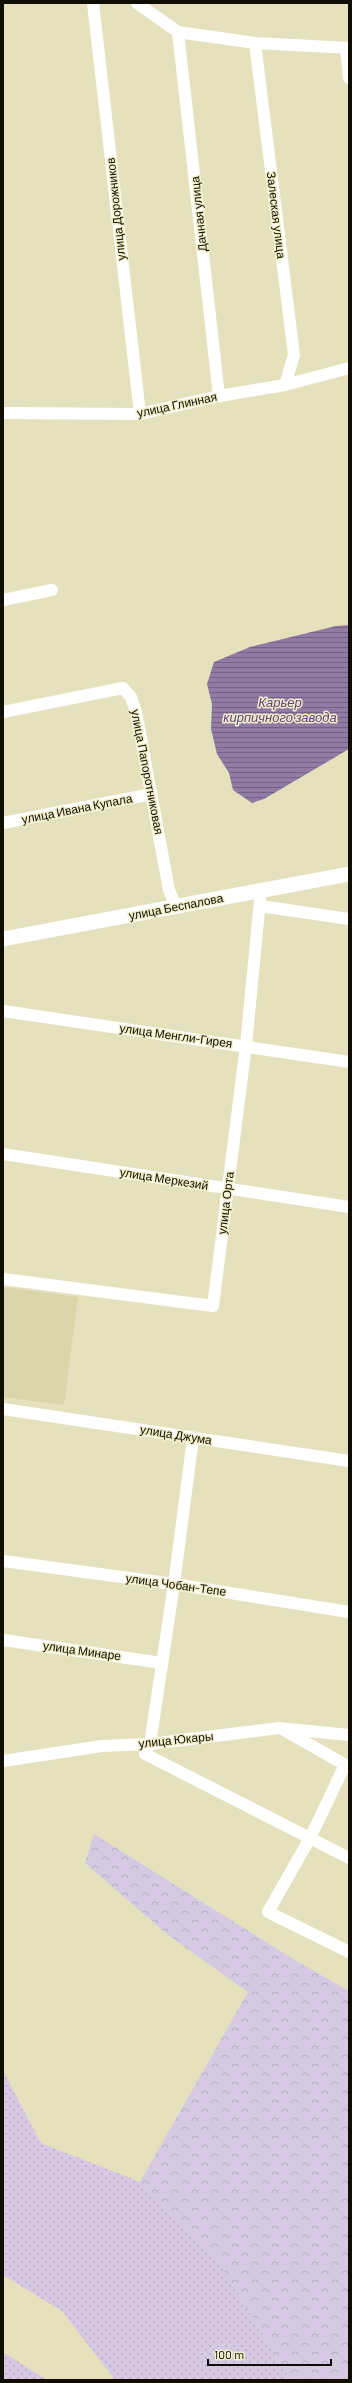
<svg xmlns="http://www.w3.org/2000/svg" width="352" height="2383" font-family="Barlow,sans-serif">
  <defs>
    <pattern id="grass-dots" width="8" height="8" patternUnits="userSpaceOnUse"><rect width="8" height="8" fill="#d7c9e4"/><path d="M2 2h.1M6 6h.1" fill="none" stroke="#b8abc2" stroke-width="1.8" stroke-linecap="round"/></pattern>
    <pattern id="forest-crowns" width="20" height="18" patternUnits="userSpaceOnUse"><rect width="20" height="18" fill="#d7c9e4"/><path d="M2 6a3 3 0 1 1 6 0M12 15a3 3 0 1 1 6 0" fill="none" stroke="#b8abc2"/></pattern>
    <pattern id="water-rules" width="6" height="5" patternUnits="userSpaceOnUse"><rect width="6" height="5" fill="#917ba5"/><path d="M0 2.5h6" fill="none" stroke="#756384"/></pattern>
  </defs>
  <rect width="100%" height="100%" fill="#e5e1bc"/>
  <!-- built -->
  <polygon fill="#dad5aa" points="3,1287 78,1297 64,1405 3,1397"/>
  <!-- grass -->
  <g fill="url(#grass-dots)">
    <polygon points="3,2071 41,2143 140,2182 224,2270 290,2380 115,2380 62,2311 3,2275"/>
    <polygon points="3,2352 47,2380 3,2380"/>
  </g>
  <!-- forest -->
  <polygon fill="url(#forest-crowns)" points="94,1834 293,1959 349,1991 349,2380 290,2380 224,2270 140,2182 248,1992 168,1935 85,1863"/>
  <!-- water -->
  <polygon fill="url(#water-rules)" points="349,625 349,749 264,799 252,803 233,790 229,773 217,754 211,729 212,704 207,684 214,662 250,647 336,626"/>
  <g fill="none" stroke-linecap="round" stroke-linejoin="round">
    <!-- minor -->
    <g stroke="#fff" stroke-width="12">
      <polyline points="93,3 140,414"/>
      <polyline points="137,3 178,32 255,43 349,48"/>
      <polyline points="178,32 219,396"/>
      <polyline points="255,43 294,355 285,385"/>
      <polyline points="346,48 349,78"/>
      <polyline points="3,413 140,414 219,396 285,385 349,368"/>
      <polyline points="3,600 52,590"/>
      <polyline points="3,712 123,688 131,697 136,712 169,890 176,907"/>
      <polyline points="3,823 152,794"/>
      <polyline points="260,906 349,919"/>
      <polyline points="3,1011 349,1062"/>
      <polyline points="3,1154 349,1207"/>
      <polyline points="3,1279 213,1306 246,1045 261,890"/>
      <polyline points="3,1409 349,1461"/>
      <polyline points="193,1438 174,1584 150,1744 145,1754 349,1858"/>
      <polyline points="3,1561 174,1584 349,1612"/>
      <polyline points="3,1640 162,1663"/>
      <polyline points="284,1730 349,1767"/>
      <polyline points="3,1761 102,1746 150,1744 279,1728 349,1735"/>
      <polyline points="345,1765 310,1838 268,1912 349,1952"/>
    </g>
    <!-- major -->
    <polyline stroke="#fff" stroke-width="15" points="3,939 349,874"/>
  </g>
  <g text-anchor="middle" stroke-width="3" stroke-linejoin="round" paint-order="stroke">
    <!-- street labels -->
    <g font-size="12" fill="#100e03" stroke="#f2eec9">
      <text transform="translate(116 209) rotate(-96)" y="4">улица Дорожников</text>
      <text transform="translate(199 214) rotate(-96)" y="4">Дачная улица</text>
      <text transform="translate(276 215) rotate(83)" y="4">Залеская улица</text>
      <text transform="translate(177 405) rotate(-12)" y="4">улица Глинная</text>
      <text transform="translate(147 772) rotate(79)" y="4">улица Папоротниковая</text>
      <text transform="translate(77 809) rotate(-11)" y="4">улица Ивана Купала</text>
      <text transform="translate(176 907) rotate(-11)" y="4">улица Беспалова</text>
      <text transform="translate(176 1036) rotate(8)" y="4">улица Менгли-Гирея</text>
      <text transform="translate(164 1179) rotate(9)" y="4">улица Меркезий</text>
      <text transform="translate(226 1203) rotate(-83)" y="4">улица Орта</text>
      <text transform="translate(176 1435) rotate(9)" y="4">улица Джума</text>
      <text transform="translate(176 1585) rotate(8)" y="4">улица Чобан-Тепе</text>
      <text transform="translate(82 1651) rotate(8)" y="4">улица Минаре</text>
      <text transform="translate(176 1740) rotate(-6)" y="4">улица Юкары</text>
    </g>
    <!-- water labels -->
    <g font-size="13" font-style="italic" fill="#604179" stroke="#f2eec9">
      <text x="280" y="707">Карьер<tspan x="280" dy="15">кирпичного завода</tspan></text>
    </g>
  </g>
  <!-- border -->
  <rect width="352" height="2383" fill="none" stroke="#100e03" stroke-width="8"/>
  <!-- scale -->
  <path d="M208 2359v6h123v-6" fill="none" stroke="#100e03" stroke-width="2"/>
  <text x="214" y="2359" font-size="12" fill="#100e03" stroke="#f2eec9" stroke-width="3" paint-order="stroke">100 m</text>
</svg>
